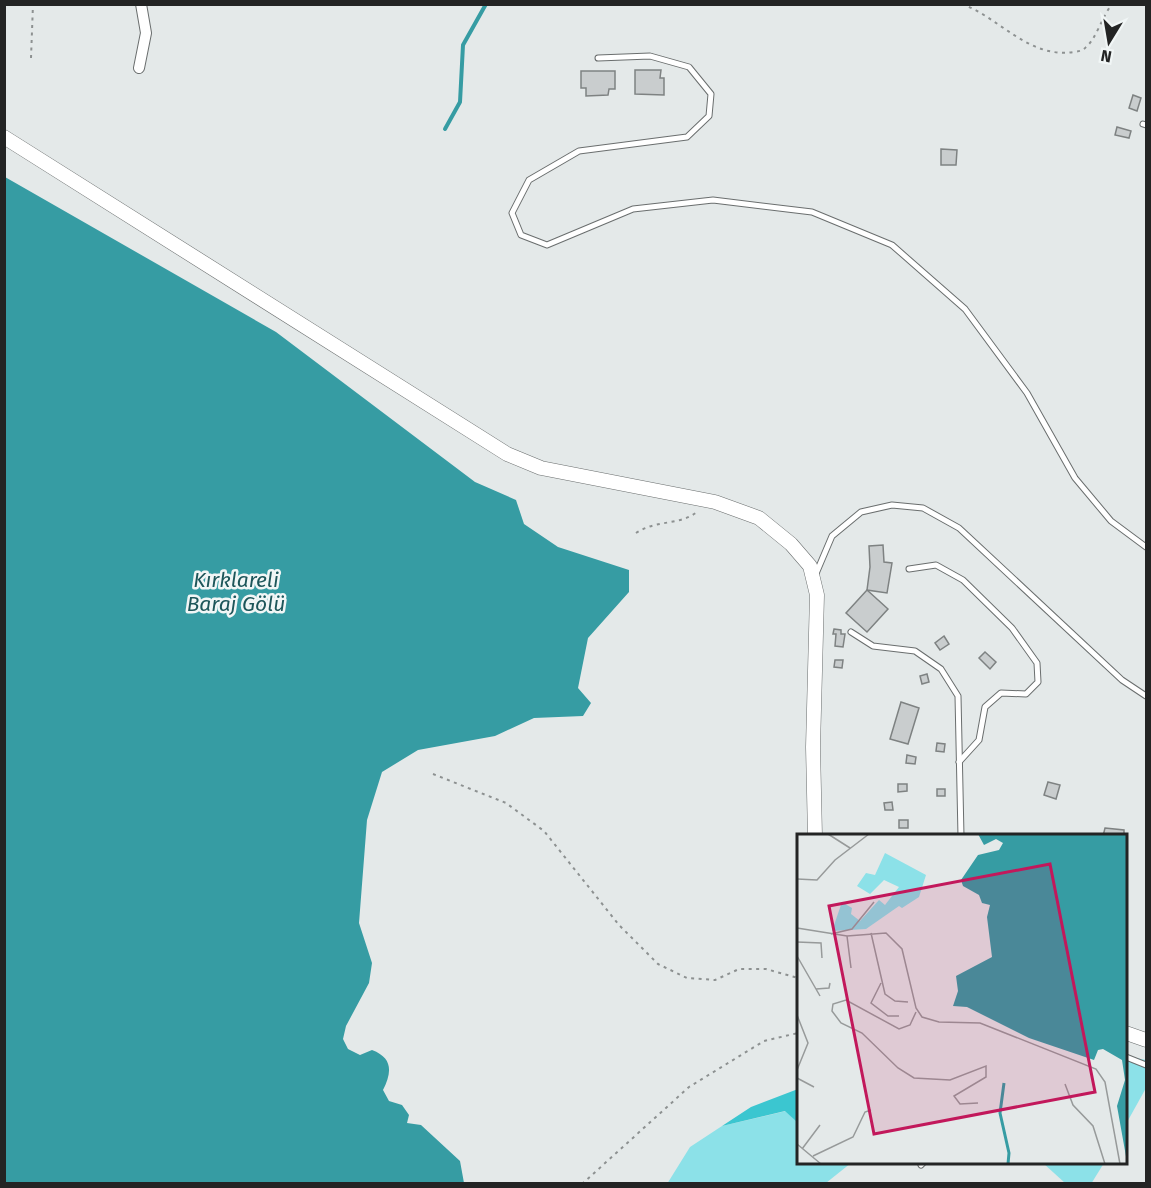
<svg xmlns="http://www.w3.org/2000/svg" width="1151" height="1188" font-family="'Fira Sans',sans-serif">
  <rect width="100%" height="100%" fill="#e4e9e9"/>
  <!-- green -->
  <g fill="#8ce1e8">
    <polygon points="1126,1056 1146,1060 1146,1088 1126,1124"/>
    <polygon points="786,1111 798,1123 798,1162 851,1163 826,1183 667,1184 690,1147 722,1126"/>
    <polygon points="1043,1163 1104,1163 1091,1184 1065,1183"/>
  </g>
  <!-- forest -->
  <polygon fill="#3bc6d0" points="798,1089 798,1123 785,1111 722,1126 751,1107"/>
  <!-- water -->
  <path fill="#369ca3" d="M5 177 276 332 475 482 516 500 524 524 558 547 629 570V592L588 638 578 688 591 703 583 716 534 718 495 736 418 750 382 772 367 820 359 923 372 963 369 983 346 1026 343 1039 348 1049 360 1055 372 1050C393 1058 392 1072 383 1090L389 1101 402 1105 409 1115 407 1123 421 1125 460 1161 464 1183H5Z"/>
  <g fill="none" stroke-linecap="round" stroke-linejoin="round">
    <!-- stream -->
    <polyline stroke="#369ca3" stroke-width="4" points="445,129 460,102 463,45 486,4"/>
  </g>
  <!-- building -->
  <g fill="#c9cdce" stroke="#7e8282" stroke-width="1.5">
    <polygon points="635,70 661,70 660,78 664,78 664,95 635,94"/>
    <polygon points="581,71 615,71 615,89 609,89 608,95 586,96 586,88 581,88"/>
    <polygon points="1133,95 1141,98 1137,111 1129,108"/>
    <polygon points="1117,127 1131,131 1129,138 1115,135"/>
    <polygon points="941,149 957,150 956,165 941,165"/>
    <polygon points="883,545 884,562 892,563 887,593 867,590 870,567 869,546"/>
    <polygon points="867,590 888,609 867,632 846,613"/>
    <polygon points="834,629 841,630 841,634 845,634 843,647 835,646 836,634 833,634"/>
    <polygon points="944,636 949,644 940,650 935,643"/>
    <polygon points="985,652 996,662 990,669 979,658"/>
    <polygon points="835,660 843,660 842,668 834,667"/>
    <polygon points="927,674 929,682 922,684 920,676"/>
    <polygon points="901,702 919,708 908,744 890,739"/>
    <polygon points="937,743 945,744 944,752 936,751"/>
    <polygon points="907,755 916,757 915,764 906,763"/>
    <polygon points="1048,782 1060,785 1056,799 1044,795"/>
    <polygon points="898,784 907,784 907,791 898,792"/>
    <rect x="937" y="789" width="8" height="7"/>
    <polygon points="892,802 893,810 885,810 884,803"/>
    <rect x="899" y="820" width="9" height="8"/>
    <polygon points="1105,828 1124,830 1124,836 1103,836"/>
  </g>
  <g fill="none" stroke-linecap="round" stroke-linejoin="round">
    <!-- service casing -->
    <g stroke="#6a6e6e" stroke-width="7">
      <g id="service">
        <polyline points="598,58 650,56 689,67 711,94 709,116 687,137 579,151 529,180 512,213 521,235 547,245 633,209 713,200 812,212 892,245 965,309 1027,393 1075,478 1111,521 1146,547"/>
        <polyline points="1143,124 1146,125"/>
        <polyline points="909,569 936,565 963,580 1012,628 1037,663 1038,682 1026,694 1001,693 985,707 979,740 959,762"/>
        <polyline points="815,576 832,536 861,512 892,505 923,508 959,528 1122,680 1146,696"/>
        <polyline points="851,632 873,646 915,651 941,669 958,696 961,836"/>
        <polyline points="1126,1057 1146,1065"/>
        <polyline points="921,1165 924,1162"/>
      </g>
    </g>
    <!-- minor casing -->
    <g stroke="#6a6e6e" stroke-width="12">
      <polyline id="minor" points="139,68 146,33 141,4"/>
    </g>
    <!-- tertiary casing -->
    <g stroke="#6a6e6e" stroke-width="15">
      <g id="tertiary">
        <polyline points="4,137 507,454 541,468 715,502 759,518 791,544 810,566 817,595 813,747 815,836"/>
        <polyline points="1126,1033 1146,1040"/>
      </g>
    </g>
    <!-- path -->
    <g stroke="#8d9191" stroke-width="2" stroke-dasharray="3 4.5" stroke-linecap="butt">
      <path d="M962 4C1000 18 1029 59 1074 52 1079 51 1083 51 1086 47 1096 39 1102 17 1112 4"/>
      <polyline points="31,58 33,4"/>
      <path d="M636 533C657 519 681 526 698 511"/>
      <polyline points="433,774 506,803 544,831 619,925 658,964 687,978 715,980 739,969 766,969 798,978"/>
      <polyline points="582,1184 689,1087 764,1041 798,1033"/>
    </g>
    <!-- service -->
    <use href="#service" stroke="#fff" stroke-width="5"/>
    <!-- minor -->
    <use href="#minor" stroke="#fff" stroke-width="10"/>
    <!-- tertiary -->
    <use href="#tertiary" stroke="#fff" stroke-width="14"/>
  </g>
  <g text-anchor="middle" stroke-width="5" stroke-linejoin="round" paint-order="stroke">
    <!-- water labels -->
    <g font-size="21" font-style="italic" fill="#1d565a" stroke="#f1f6f6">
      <text x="236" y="587">Kırklareli<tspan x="236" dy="24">Baraj Gölü</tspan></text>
    </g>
  </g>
  <!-- overview -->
  <g transform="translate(797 834)">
    <rect width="330" height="330" fill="#e4e9e9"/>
    <path d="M88 19 129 41 122 63 105 74 102 72 69 95 35 97 45 68 55 74 54 80 63 87 82 66 88 71 102 53 87 46 73 60 60 52 69 39 78 41Z" fill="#8ce1e8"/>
    <path d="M181 0H330V328L320 272 328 246 325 226 306 215 301 216 297 226 232 204 170 173 156 172 161 157 159 142 195 123 190 83 193 71 185 69 182 61 166 52 164 46 181 21 202 16 206 9 199 5 187 11Z" fill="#369ca3"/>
    <path fill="none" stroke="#369ca3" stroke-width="3" d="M207 249 203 279 212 319 211 330"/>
    <path fill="none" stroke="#979a9a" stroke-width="1.5" d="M31 0 53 14M0 45 20 46 38 26 72 0M0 94 50 102 89 99 105 115 119 174 125 183 142 188 183 189 299 235 308 248 323 330M74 99 88 160 98 167 111 168M34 100 55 95 77 68M50 102 54 134M0 108 24 109 25 124M0 122 23 162M84 149 74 169 91 182H102M19 155 32 154 33 149M119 178 113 191 102 195 49 166 36 170 35 177 44 189 65 199 101 234 117 244 153 246 189 232V243L157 262 163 270 181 269M0 181 11 209 0 236M0 244 17 253M268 250 276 271 296 292 308 330M0 310 24 330M5 315 23 291M16 322 56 303 68 278 74 276"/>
    <path fill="#c2185b" fill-opacity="0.15" stroke="#c2185b" stroke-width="3" d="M253 30 298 258 77 300 32 72Z"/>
    <rect width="330" height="330" fill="none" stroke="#232424" stroke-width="3"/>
  </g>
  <!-- border -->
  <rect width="1151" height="1188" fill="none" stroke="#232424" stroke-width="12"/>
  <!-- north arrow -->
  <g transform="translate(1109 42) rotate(191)" stroke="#f1f6f6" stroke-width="4.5" paint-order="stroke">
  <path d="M0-4.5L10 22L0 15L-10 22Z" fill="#232424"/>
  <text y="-9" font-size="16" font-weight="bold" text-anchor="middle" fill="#232424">N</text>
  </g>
</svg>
